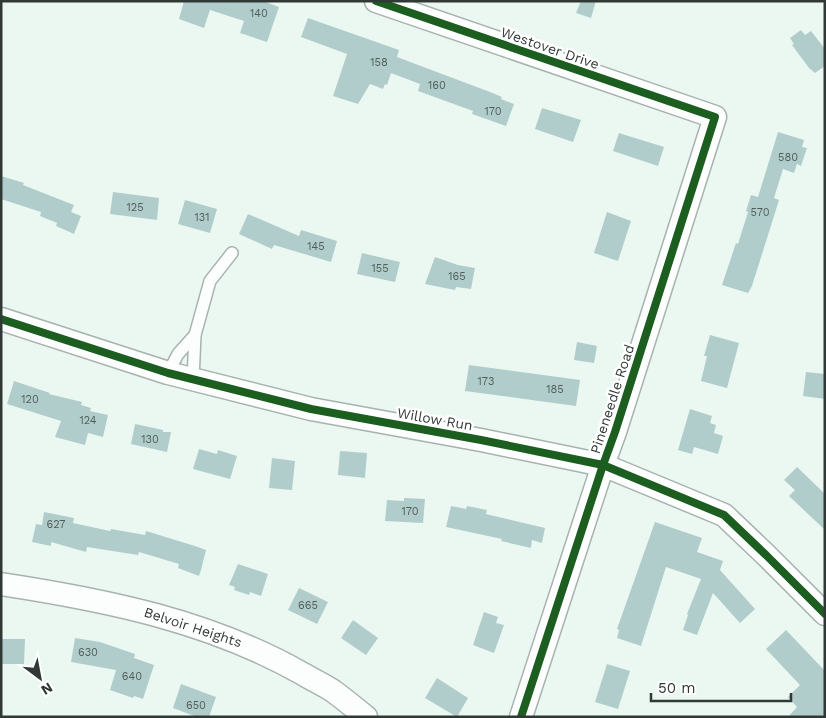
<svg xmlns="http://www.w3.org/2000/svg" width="826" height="718" font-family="'Work Sans',sans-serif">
  <rect width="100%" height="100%" fill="#ebf8f2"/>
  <!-- building -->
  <g fill="#b1cdcb">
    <polygon points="184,1 263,1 279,7 267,42 240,33 244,21 210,10 204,28 179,19"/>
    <polygon points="581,1 596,1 591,18 576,13"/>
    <polygon points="308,18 399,50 397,57 490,92 502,97 501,99 514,104 506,126 472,114 473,111 418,91 420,84 391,73 387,85 385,84 383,89 370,84 358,104 333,96 347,54 301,37"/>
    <polygon points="801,30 805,35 811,31 825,49 825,66 815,73 809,68 792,45 794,44 790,38"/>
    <polygon points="542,108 581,120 573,142 535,129"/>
    <polygon points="778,132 804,140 802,147 807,148 801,166 797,164 794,173 783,169 774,198 779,200 752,286 748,293 722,285 736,243 738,244 748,212 746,211 751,195 758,197"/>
    <polygon points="619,133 664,147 658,166 613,151"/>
    <polygon points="1,176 24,183 23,185 74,205 71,212 81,216 74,234 56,226 57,223 40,216 41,212 1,199"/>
    <polygon points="113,192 159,198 157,220 110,214"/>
    <polygon points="185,200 217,209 210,233 178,224"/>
    <polygon points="607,212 631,221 618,261 594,253"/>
    <polygon points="248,214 299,236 301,230 337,241 331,262 274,245 272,249 239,234"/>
    <polygon points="362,253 400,262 395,282 357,274"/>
    <polygon points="435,257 458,265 475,268 471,289 456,287 455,290 425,284"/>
    <polygon points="710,335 739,343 727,388 701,381 707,356 704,356"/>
    <polygon points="577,342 597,346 594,363 574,360"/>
    <polygon points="469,365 580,380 576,406 465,391"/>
    <polygon points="806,372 825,374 825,399 803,396"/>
    <polygon points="14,381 50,393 49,394 82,402 81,405 91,408 90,411 108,415 103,437 88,433 85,445 55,437 61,421 7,404"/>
    <polygon points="690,409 712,416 710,423 716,425 714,433 723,436 718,454 694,447 692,454 678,450"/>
    <polygon points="135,424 163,430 163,432 171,432 167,452 131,444"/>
    <polygon points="199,449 217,454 218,450 237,456 230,479 193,469"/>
    <polygon points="340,451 367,453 365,478 338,475"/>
    <polygon points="272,458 295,461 292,490 269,488"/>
    <polygon points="797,467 825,494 825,530 789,496 795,490 784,480"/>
    <polygon points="404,498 425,499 423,523 385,521 387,500 404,501"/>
    <polygon points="451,506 466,509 467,506 487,510 486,514 545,528 542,543 532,540 531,548 501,541 502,539 446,527"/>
    <polygon points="44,512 74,518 73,523 110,531 111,529 145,535 146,531 195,546 206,550 201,570 199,576 178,568 179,564 139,552 138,555 87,547 86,552 51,542 51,546 32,542 36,524 42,525"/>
    <polygon points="655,522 702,538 697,552 723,561 720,570 755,609 740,623 713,593 697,635 683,630 688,615 687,614 701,579 666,567 641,646 617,638 619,630 617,629"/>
    <polygon points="238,564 268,574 261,596 250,592 249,595 234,590 235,587 229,585"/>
    <polygon points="299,588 328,602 317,624 288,610"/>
    <polygon points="484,612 498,617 496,623 504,625 494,653 473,645"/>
    <polygon points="353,620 378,638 366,655 341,638"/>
    <polygon points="786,630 825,671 825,717 788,717 797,707 788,697 800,685 766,649"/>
    <polygon points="75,638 100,642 135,654 134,658 154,665 143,699 134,696 133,698 110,690 116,670 71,662"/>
    <polygon points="1,639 25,639 24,664 1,664"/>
    <polygon points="607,664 630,671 618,709 595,702"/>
    <polygon points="437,678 468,698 457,717 425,698"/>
    <polygon points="181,684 216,697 209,717 197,717 173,708"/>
  </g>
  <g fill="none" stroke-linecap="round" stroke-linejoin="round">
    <!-- lane casing -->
    <g stroke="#a8b2ae" stroke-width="14">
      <g id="lane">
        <polyline points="168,373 178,354 195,335"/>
        <polyline points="193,380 195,335 210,281 232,253"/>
      </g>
    </g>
    <!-- street casing -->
    <g stroke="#a8b2ae" stroke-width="25">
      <g id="street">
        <polyline points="376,1 715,117 615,432 603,465 521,717"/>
        <polyline points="1,319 168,373 311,409 481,440 603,465 724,515 766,555 825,614"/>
        <path d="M1 584C106 600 210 621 303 674 313 680 324 685 333 691 344 699 355 708 366 717"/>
      </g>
    </g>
    <!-- lane -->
    <use href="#lane" stroke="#fcfefd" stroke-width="11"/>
    <!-- street -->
    <use href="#street" stroke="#fcfefd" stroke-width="22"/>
    <!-- cycleway casing -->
    <g stroke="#fff" stroke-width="11">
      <g id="cycleway">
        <polyline points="376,1 715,117 615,432 603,465 521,717"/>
        <polyline points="1,319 168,373 311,409 481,440 603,465 724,515 766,555 825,614"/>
      </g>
    </g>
    <!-- cycleway -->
    <use href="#cycleway" stroke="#1b5e20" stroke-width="8"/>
  </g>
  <g text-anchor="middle" stroke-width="5" stroke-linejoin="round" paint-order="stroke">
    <!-- number labels -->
    <g font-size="11" fill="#505e5a">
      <text x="259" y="17">140</text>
      <text x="379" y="66">158</text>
      <text x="437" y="89">160</text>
      <text x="493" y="115">170</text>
      <text x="788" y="161">580</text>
      <text x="135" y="211">125</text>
      <text x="760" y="216">570</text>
      <text x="202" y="221">131</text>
      <text x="316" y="250">145</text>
      <text x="380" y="272">155</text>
      <text x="457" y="280">165</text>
      <text x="486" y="385">173</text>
      <text x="555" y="393">185</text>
      <text x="30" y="403">120</text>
      <text x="88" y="424">124</text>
      <text x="150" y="443">130</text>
      <text x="410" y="515">170</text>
      <text x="56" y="528">627</text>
      <text x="308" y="609">665</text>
      <text x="88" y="656">630</text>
      <text x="132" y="680">640</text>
      <text x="196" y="709">650</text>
    </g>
    <!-- street labels -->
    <g font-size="14" fill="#303935" stroke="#fff">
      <text transform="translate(550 48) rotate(19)" y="5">Westover Drive</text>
      <text transform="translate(612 399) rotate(-72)" y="5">Pineneedle Road</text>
      <text transform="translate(435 419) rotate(10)" y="5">Willow Run</text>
      <text transform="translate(193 627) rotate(18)" y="5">Belvoir Heights</text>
    </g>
  </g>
  <!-- border -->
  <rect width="826" height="718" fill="none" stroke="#303935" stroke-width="5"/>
  <!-- north arrow -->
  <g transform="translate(40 678) rotate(148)" stroke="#ffffff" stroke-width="4" paint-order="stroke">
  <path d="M0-4L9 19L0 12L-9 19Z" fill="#303935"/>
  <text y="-8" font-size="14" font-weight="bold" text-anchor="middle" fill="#303935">N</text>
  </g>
  <!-- scale -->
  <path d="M651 693v8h140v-8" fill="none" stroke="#303935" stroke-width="2.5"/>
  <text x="658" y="693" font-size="15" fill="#303935" stroke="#ffffff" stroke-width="4" paint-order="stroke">50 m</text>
</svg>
